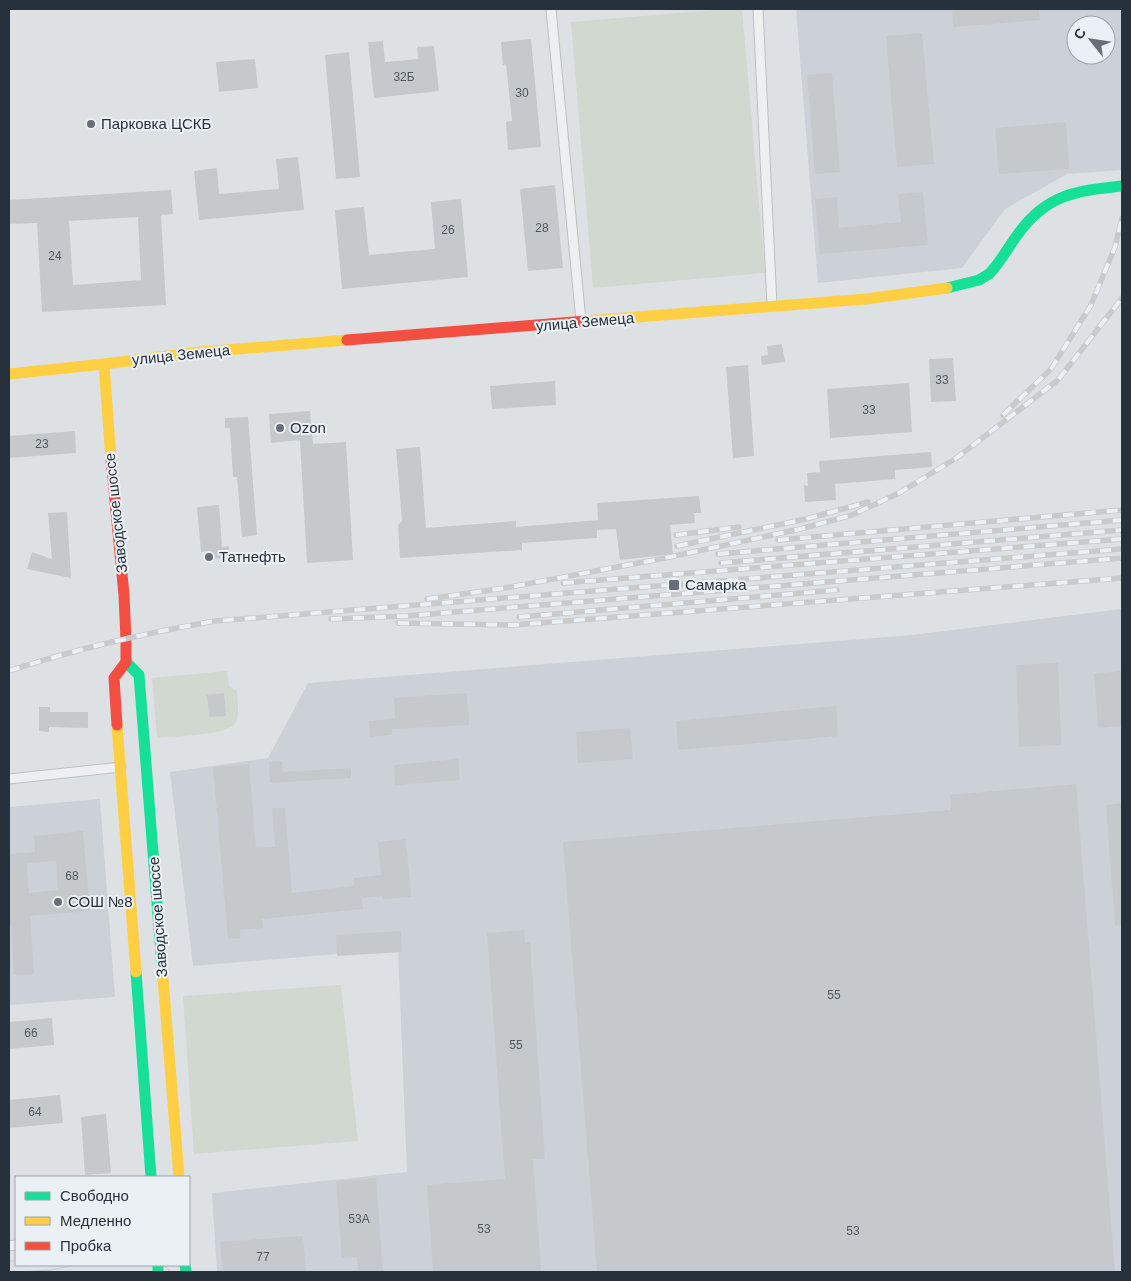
<svg xmlns="http://www.w3.org/2000/svg" width="1131" height="1281" font-family="Helvetica,sans-serif">
  <rect width="100%" height="100%" fill="#dee1e4"/>
  <!-- built -->
  <g fill="#ccd1d7" fill-rule="evenodd">
    <path d="M796 9H1122V170L1067 174 1005 209 962 268 818 283ZM1076 25H1106V55H1076Z"/>
    <polygon points="1122,609 1122,1272 217,1272 212,1193 407,1172 398,949 193,966 170,772 268,758 308,683 912,635"/>
    <polygon points="100,799 115,997 9,1005 9,807"/>
  </g>
  <!-- green -->
  <g fill="#d0d8cf">
    <polygon points="725,9 742,9 765,273 593,288 571,22"/>
    <path d="M227 671 229 686 237 691C237 699 240 715 236 722 228 736 174 736 157 738L152 678Z"/>
    <polygon points="341,985 358,1141 194,1154 183,996"/>
  </g>
  <!-- building -->
  <g fill="#c6c9cc" fill-rule="evenodd">
    <polygon points="952,9 1039,9 1040,20 953,27"/>
    <polygon points="922,33 934,164 897,167 886,36"/>
    <polygon points="531,39 541,147 508,150 506,122 512,121 506,64 503,65 501,42"/>
    <polygon points="383,41 385,62 418,59 417,47 434,46 439,91 374,98 368,42"/>
    <polygon points="349,52 360,177 336,179 325,55"/>
    <polygon points="255,59 258,88 219,92 216,62"/>
    <polygon points="832,73 840,172 815,174 807,75"/>
    <polygon points="1066,122 1069,169 999,174 995,128"/>
    <polygon points="298,157 304,210 199,220 194,171 217,168 219,194 279,189 276,159"/>
    <polygon points="555,185 563,268 528,271 520,189"/>
    <path d="M171 190 173 214 161 215 166 305 42 312 37 223 9 224V200ZM138 217 141 280 73 285 69 221Z"/>
    <polygon points="923,192 928,245 820,254 815,199 837,197 839,228 901,222 898,194"/>
    <polygon points="461,199 468,277 342,289 335,210 364,207 369,255 435,249 431,202"/>
    <polygon points="782,344 785,362 762,365 761,356 768,355 767,346"/>
    <polygon points="953,358 956,401 931,402 929,359"/>
    <polygon points="748,365 754,456 733,458 726,367"/>
    <polygon points="555,381 556,405 492,409 490,386"/>
    <polygon points="909,383 912,432 830,438 827,389"/>
    <polygon points="310,411 313,444 346,442 353,560 307,563 300,440 271,443 269,414"/>
    <polygon points="248,417 257,535 242,537 237,477 233,477 230,428 225,428 225,418"/>
    <polygon points="75,431 76,453 9,458 9,436"/>
    <polygon points="420,447 426,528 516,521 516,527 598,520 597,503 699,496 701,513 694,513 695,523 670,525 673,554 620,560 616,529 597,530 597,538 522,543 522,550 400,558 398,525 402,521 396,449"/>
    <polygon points="931,452 932,467 895,470 895,479 835,484 836,500 805,502 804,485 808,486 807,473 820,472 819,461"/>
    <polygon points="219,505 222,547 229,546 230,558 207,559 206,551 201,552 197,507"/>
    <polygon points="67,512 71,578 27,569 32,552 52,559 48,513"/>
    <polygon points="1058,663 1061,745 1019,747 1016,665"/>
    <polygon points="1122,671 1122,726 1098,728 1094,674"/>
    <polygon points="224,693 226,716 209,717 207,695"/>
    <polygon points="467,693 469,725 392,729 392,735 370,737 369,721 395,719 394,698"/>
    <polygon points="836,706 838,736 678,750 676,721"/>
    <polygon points="39,707 50,707 50,712 88,712 88,728 49,727 49,732 39,731"/>
    <polygon points="630,728 633,759 578,763 576,732"/>
    <polygon points="458,759 460,780 395,785 394,765"/>
    <polygon points="282,761 283,772 351,768 351,778 270,783 269,762"/>
    <polygon points="249,764 256,848 275,847 272,808 285,808 292,893 354,886 353,878 381,875 378,842 406,839 411,897 383,899 383,896 362,898 363,909 262,919 263,928 240,930 240,938 228,939 213,767"/>
    <polygon points="1076,784 1115,1272 597,1272 563,842 951,810 950,795"/>
    <polygon points="1122,803 1122,925 1115,926 1106,805"/>
    <path d="M83 831 90 911 30 916 34 974 14 975 11 926H9V854L35 852 34 836ZM56 861 58 890 29 893 27 863Z"/>
    <polygon points="524,930 525,942 530,942 545,1159 533,1159 541,1272 433,1272 427,1185 505,1179 487,933"/>
    <polygon points="401,931 402,952 337,956 336,935"/>
    <polygon points="52,1018 54,1045 9,1049 9,1022"/>
    <polygon points="60,1095 63,1123 9,1128 9,1100"/>
    <polygon points="106,1114 111,1173 85,1175 81,1117"/>
    <polygon points="376,1178 383,1272 358,1272 357,1257 342,1258 336,1181"/>
    <polygon points="303,1236 306,1272 223,1272 220,1242"/>
  </g>
  <g fill="none" stroke-linecap="round" stroke-linejoin="round">
    <!-- street casing -->
    <g stroke="#bdbfc2" stroke-width="11">
      <g id="street">
        <polyline points="551,9 581,321"/>
        <polyline points="758,9 772,306"/>
        <polyline points="9,779 121,767"/>
        <polyline points="9,1246 16,1245"/>
      </g>
    </g>
    <!-- street -->
    <use href="#street" stroke="#eeeff1" stroke-width="9"/>
    <!-- fast -->
    <g stroke="#16e098" stroke-width="11">
      <path d="M947 288 979 280 989 274C1001 262 1008 247 1018 234 1047 194 1076 191 1122 186"/>
      <polyline points="126,662 139,675 162,966"/>
      <polyline points="136,972 151,1177"/>
      <polyline points="158,1265 158,1272"/>
      <polyline points="185,1265 186,1272"/>
    </g>
    <!-- slow -->
    <g stroke="#ffcf43" stroke-width="11">
      <polyline points="586,321 866,299 947,288"/>
      <polyline points="104,364 201,352 347,340"/>
      <polyline points="9,374 104,364 111,459"/>
      <polyline points="117,725 136,972"/>
      <polyline points="162,966 179,1177"/>
    </g>
    <!-- jam -->
    <g stroke="#f24e42" stroke-width="11">
      <polyline points="347,340 586,321"/>
      <polyline points="111,459 124,595 126,640 126,662 114,678 117,725"/>
    </g>
    <!-- tram -->
    <g stroke="#c8cacc" stroke-width="1">
      <polyline points="9,1261 16,1261"/>
      <polyline points="164,1265 171,1272"/>
      <polyline points="15,1272 51,1270 76,1265"/>
    </g>
    <!-- rail casing -->
    <g stroke="#c8cacc" stroke-width="5.5">
      <g id="rail">
        <polyline points="1003,415 1051,369 1091,305 1115,247 1122,218"/>
        <polyline points="676,535 739,527"/>
        <polyline points="778,540 1122,510"/>
        <polyline points="677,546 806,519 868,502"/>
        <polyline points="718,554 1122,520"/>
        <polyline points="721,563 1122,530"/>
        <polyline points="563,583 1122,539"/>
        <polyline points="427,599 505,588 665,558 800,529 852,515 899,493 955,459 1058,380 1122,298"/>
        <polyline points="519,617 837,590"/>
        <polyline points="331,619 406,616 1122,558"/>
        <polyline points="398,623 514,625 1122,578"/>
        <path d="M9 671C75 649 146 633 215 621L1122 549"/>
      </g>
    </g>
    <!-- rail -->
    <use href="#rail" stroke="#ebf0f4" stroke-width="4" stroke-dasharray="11" stroke-linecap="butt"/>
  </g>
  <!-- markers -->
  <g fill="#666f77" stroke="#ebf0f4" stroke-width="2">
    <circle cx="91" cy="124" r="5"/>
    <circle cx="280" cy="428" r="5"/>
    <circle cx="209" cy="557" r="5"/>
    <rect x="668" y="579" width="12" height="12" rx="2.5"/>
    <circle cx="58" cy="902" r="5"/>
  </g>
  <g text-anchor="middle" stroke-width="4" stroke-linejoin="round" paint-order="stroke">
    <!-- number labels -->
    <g font-size="12" fill="#4f5861">
      <text x="404" y="81">32Б</text>
      <text x="522" y="97">30</text>
      <text x="542" y="232">28</text>
      <text x="448" y="234">26</text>
      <text x="55" y="260">24</text>
      <text x="942" y="384">33</text>
      <text x="869" y="414">33</text>
      <text x="42" y="448">23</text>
      <text x="72" y="880">68</text>
      <text x="834" y="999">55</text>
      <text x="31" y="1037">66</text>
      <text x="516" y="1049">55</text>
      <text x="35" y="1116">64</text>
      <text x="359" y="1223">53А</text>
      <text x="484" y="1233">53</text>
      <text x="853" y="1235">53</text>
      <text x="263" y="1261">77</text>
    </g>
    <!-- poi labels -->
    <g font-size="15" fill="#26313c" stroke="#ebf0f4" text-anchor="start">
      <text x="101" y="129">Парковка ЦСКБ</text>
      <text x="290" y="433">Ozon</text>
      <text x="219" y="562">Татнефть</text>
      <text x="685" y="590">Самарка</text>
      <text x="68" y="907">СОШ №8</text>
    </g>
    <!-- street labels -->
    <g font-size="15" fill="#26313c" stroke="#ebf0f4">
      <text transform="translate(585 322) rotate(-5)" y="5">улица Земеца</text>
      <text transform="translate(181 355) rotate(-6)" y="5">улица Земеца</text>
      <text transform="translate(116 513) rotate(-96)" y="5">Заводское шоссе</text>
      <text transform="translate(158 917) rotate(-94)" y="5">Заводское шоссе</text>
    </g>
  </g>
  <!-- border -->
  <rect width="1131" height="1281" fill="none" stroke="#26313c" stroke-width="20"/>
  <!-- legend -->
  <rect x="15" y="1176" width="175" height="90" fill="#ebf0f4" stroke="#9ca4aa"/>
  <rect x="25" y="1192" width="25" height="8" fill="#16e098" stroke="#9ca4aa"/>
  <text x="60" y="1201" font-size="15" fill="#26313c">Свободно</text>
  <rect x="25" y="1217" width="25" height="8" fill="#ffcf43" stroke="#9ca4aa"/>
  <text x="60" y="1226" font-size="15" fill="#26313c">Медленно</text>
  <rect x="25" y="1242" width="25" height="8" fill="#f24e42" stroke="#9ca4aa"/>
  <text x="60" y="1251" font-size="15" fill="#26313c">Пробка</text>
  <!-- north arrow -->
  <g transform="translate(1091 40) rotate(300)"><circle r="24" fill="#ebf0f4" stroke="#9ca4aa"/>
  <path d="M0-4L9 19L0 12L-9 19Z" fill="#666f77"/>
  <text y="-8" font-size="14" font-weight="bold" text-anchor="middle" fill="#26313c">С</text>
  </g>
</svg>
